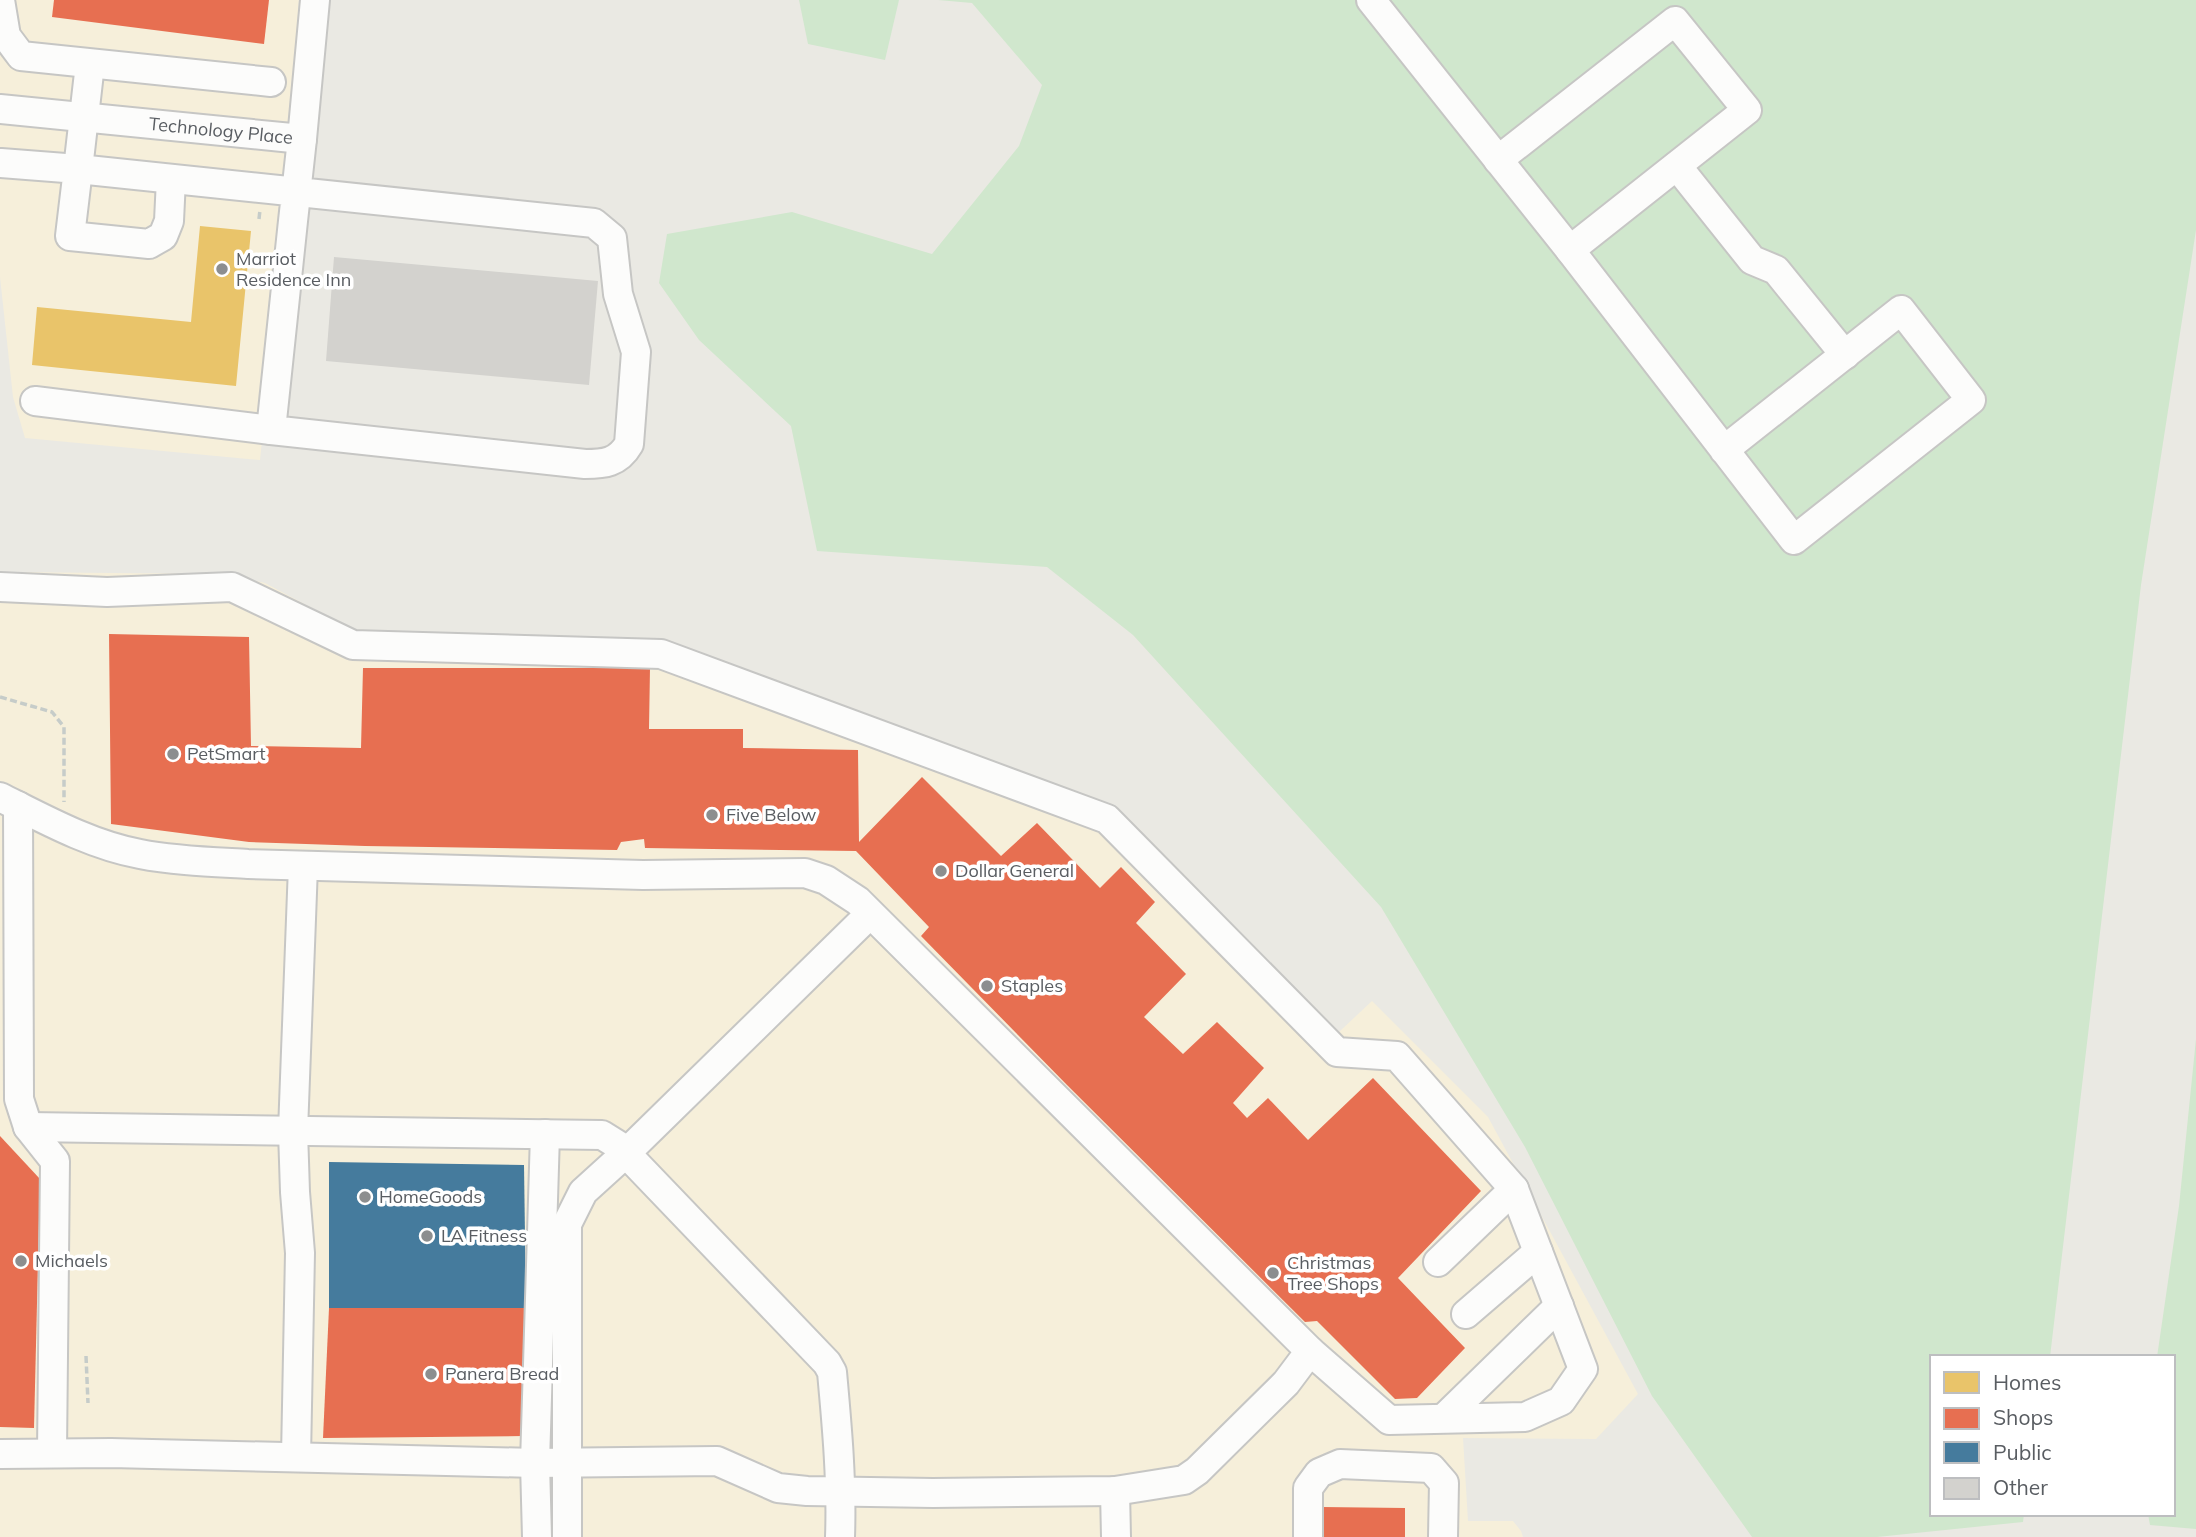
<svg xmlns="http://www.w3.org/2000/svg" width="2196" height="1537" font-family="Mulish,sans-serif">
  <rect width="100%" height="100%" fill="#eae9e3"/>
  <!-- commercial -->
  <g fill="#f6efda">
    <polygon points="0,0 299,0 276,301 260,460 25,438 13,397 0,277"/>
    <polygon points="0,572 224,574 265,583 362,635 656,641 1116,812 1318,1017 1339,1032 1372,1001 1488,1117 1638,1394 1596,1439 1463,1438 1468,1521 1513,1521 1521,1531 1523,1537 0,1537"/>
  </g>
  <!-- green -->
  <g fill="#d0e7cd">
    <polygon points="799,0 899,0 885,60 808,44"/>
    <polygon points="938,0 2196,0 2196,230 2141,585 2050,1357 1932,1357 1932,1514 2024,1514 2023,1522 1877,1537 1752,1537 1652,1396 1525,1147 1381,907 1133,635 1047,567 817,551 791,426 699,340 659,283 667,234 792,212 932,254 1019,146 1042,85 972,3"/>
    <polygon points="2196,1039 2196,1529 2150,1525 2148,1514 2173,1514 2173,1357 2157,1357 2179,1206"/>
  </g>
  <!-- homes -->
  <polygon fill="#e9c46a" points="200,226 251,231 236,386 32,365 37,307 191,322"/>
  <!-- shops -->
  <g fill="#e76f51">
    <polygon points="54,0 269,0 264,44 52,17"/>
    <polygon points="109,634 249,637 251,746 361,748 363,668 650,668 649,729 743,729 743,748 858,750 859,842 922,777 1001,856 1037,823 1100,888 1121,867 1155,902 1136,923 1186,974 1144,1017 1183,1054 1217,1022 1264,1068 1233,1103 1247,1118 1268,1098 1308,1140 1373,1078 1481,1191 1398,1278 1465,1348 1417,1398 1395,1399 1317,1321 1305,1322 1067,1085 921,936 929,927 856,851 645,848 644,839 621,842 617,850 365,846 249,842 111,824"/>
    <polygon points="0,1136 40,1179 34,1428 0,1427"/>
    <polygon points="329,1308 526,1308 523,1436 323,1438"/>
    <polygon points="1322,1507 1405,1508 1405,1537 1322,1537"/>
  </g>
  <!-- public -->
  <polygon fill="#457b9d" points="329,1162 524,1165 526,1308 329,1308"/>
  <!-- building -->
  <polygon fill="#d3d2ce" points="334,257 598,281 589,385 326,361"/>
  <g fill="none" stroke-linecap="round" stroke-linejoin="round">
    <!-- minor casing -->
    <g stroke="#c6c6c4" stroke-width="32">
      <g id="minor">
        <polyline points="0,0 6,36 21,56 271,82"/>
        <polyline points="1371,0 1570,250 1794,540 1971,400 1901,310 1724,450"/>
        <path d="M90 64 78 169 594 223 612 238 618 294 636 352 629 444C618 463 604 464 585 464L271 430 293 221 302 139"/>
        <path id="s1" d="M0 109 302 139 315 0"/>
        <polyline points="1498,160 1675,21 1747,110 1570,250"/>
        <polyline points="1,163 78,169 70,236 149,244 163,236 169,221 171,179"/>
        <polyline points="1677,166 1752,260 1776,270 1845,355"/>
        <polyline points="35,401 271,430"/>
        <polyline points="0,587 107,592 232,587 353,645 661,654 1107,819 1337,1052 1397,1056 1514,1189 1583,1369 1561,1401 1525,1417 1389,1420 1310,1351"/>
        <path d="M0 797C44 819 91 845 140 854 175 861 213 862 248 864L643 875 805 873 826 880 858 901 1310 1351 1286 1383 1197 1471 1184 1480 1115 1491 933 1493 807 1491 778 1488 717 1461 535 1463 111 1453 0 1454"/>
        <polyline points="18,806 19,1099 28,1127 55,1161 52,1453"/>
        <path d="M28 1127 602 1135 618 1145 827 1363 832 1372C837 1427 842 1481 840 1537"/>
        <polyline points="1438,1262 1514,1189"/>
        <polyline points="1466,1314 1538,1252"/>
        <polyline points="1444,1418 1559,1306"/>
        <polyline points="296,1457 300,1253 295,1192 293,1131 303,866"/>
        <polyline points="1115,1491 1116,1537"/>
        <polyline points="537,1537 535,1463 545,1134"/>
        <polyline points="567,1537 567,1224 583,1192 626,1153 870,914"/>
        <polyline points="1308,1537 1308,1488 1319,1473 1340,1464 1431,1468 1444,1483 1443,1537"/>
      </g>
    </g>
    <!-- path -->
    <g stroke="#c6ccc9" stroke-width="3.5" stroke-dasharray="7 3.5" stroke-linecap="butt">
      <polyline points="259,219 260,210"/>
      <polyline points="0,697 52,712 64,727 64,802"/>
      <polyline points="86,1356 88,1403"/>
    </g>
    <!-- minor -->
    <use href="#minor" stroke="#fcfcfb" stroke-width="28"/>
  </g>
  <!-- markers -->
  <g fill="#8c8e8f" stroke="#fff" stroke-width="2.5">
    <circle cx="222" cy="269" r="7"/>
    <circle cx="173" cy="754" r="7"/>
    <circle cx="712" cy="815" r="7"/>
    <circle cx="941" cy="871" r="7"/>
    <circle cx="987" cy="986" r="7"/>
    <circle cx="365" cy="1197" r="7"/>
    <circle cx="427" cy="1236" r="7"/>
    <circle cx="21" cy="1261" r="7"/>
    <circle cx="1273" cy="1273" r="7"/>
    <circle cx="431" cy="1374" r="7"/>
  </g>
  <g text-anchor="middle" stroke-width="7" stroke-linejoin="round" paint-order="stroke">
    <!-- street labels -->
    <g font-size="18" fill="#595d62" stroke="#fff">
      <text dy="6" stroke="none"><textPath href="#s1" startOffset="222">Technology Place</textPath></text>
    </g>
    <!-- poi labels -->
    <g font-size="18" fill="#595d62" stroke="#fff" text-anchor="start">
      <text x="236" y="265">Marriot<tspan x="236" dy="21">Residence Inn</tspan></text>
      <text x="187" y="760">PetSmart</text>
      <text x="726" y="821">Five Below</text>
      <text x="955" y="877">Dollar General</text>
      <text x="1001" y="992">Staples</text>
      <text x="379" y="1203">HomeGoods</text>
      <text x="441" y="1242">LA Fitness</text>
      <text x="35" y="1267">Michaels</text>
      <text x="1287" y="1269">Christmas<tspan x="1287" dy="21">Tree Shops</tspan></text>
      <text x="445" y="1380">Panera Bread</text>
    </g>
  </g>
  <!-- legend -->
  <rect x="1930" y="1355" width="245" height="161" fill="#ffffff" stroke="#bdbec0" stroke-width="2"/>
  <rect x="1944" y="1372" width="35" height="21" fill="#e9c46a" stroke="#bdbec0" stroke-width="2"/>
  <text x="1993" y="1390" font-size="21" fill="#595d62">Homes</text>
  <rect x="1944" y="1408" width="35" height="21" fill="#e76f51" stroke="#bdbec0" stroke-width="2"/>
  <text x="1993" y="1425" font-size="21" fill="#595d62">Shops</text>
  <rect x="1944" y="1442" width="35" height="21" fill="#457b9d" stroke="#bdbec0" stroke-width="2"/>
  <text x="1993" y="1460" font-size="21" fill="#595d62">Public</text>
  <rect x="1944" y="1478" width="35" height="21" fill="#d3d2ce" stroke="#bdbec0" stroke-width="2"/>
  <text x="1993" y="1495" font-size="21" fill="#595d62">Other</text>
</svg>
